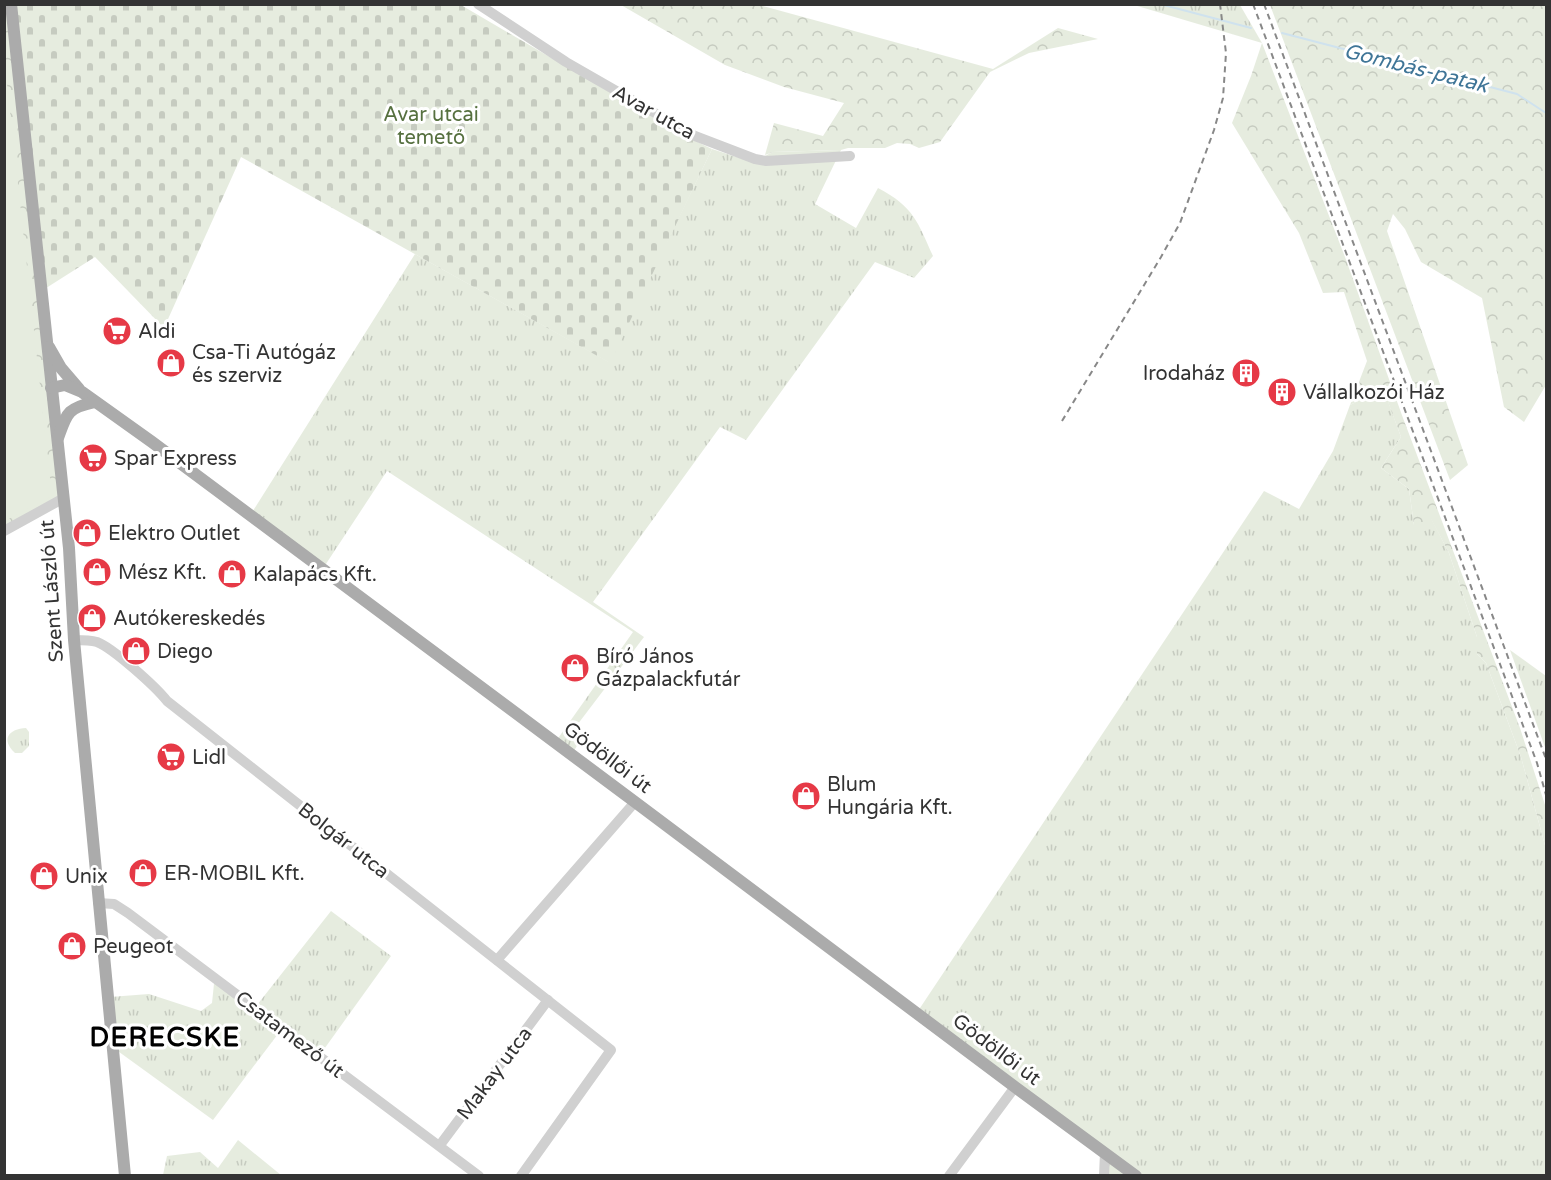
<svg xmlns="http://www.w3.org/2000/svg" width="1551" height="1180" font-family="'Varela Round',sans-serif">
  <defs>
    <pattern id="grass-tufts" width="24" height="20" patternUnits="userSpaceOnUse" patternTransform="scale(1.5)"><rect width="24" height="20" fill="#e6ecdf"/><path d="M3 7l-1-3M5 7V3M7 7l1-3M15 17l-1-3M17 17v-4M19 17l1-3" fill="none" stroke="#c6cbc0"/></pattern>
    <pattern id="forest-crowns" width="20" height="18" patternUnits="userSpaceOnUse" patternTransform="scale(1.5)"><rect width="20" height="18" fill="#e6ecdf"/><path d="M2 6a3 3 0 1 1 6 0M12 15a3 3 0 1 1 6 0" fill="none" stroke="#c6cbc0"/></pattern>
    <pattern id="cemetery-stones" width="16" height="16" patternUnits="userSpaceOnUse" patternTransform="scale(1.5)"><rect width="16" height="16" fill="#e6ecdf"/><path d="M2 7V4a2 2 0 0 1 4 0v3zM10 15v-3a2 2 0 0 1 4 0v3z" fill="#c6cbc0"/></pattern>
  </defs>
  <rect width="100%" height="100%" fill="#fff"/>
  <!-- grass -->
  <g fill="url(#grass-tufts)">
    <polygon points="1134,5 1240,5 1262,43"/>
    <path d="M712 149 752 162 773 152 841 150 815 204 856 228 878 188C914 207 917 221 933 256L914 278 875 262 746 440 720 427 593 602 644 637 568 737 578 744 571 756 554 744 633 632 387 471 322 570 251 514 415 254 609 362Z"/>
    <polygon points="1376,392 1385,393 1401,437 1381,468 1409,489 1414,525 1431,518 1449,553 1477,637 1477,654 1486,663 1521,757 1546,849 1546,1175 1100,1175 1101,1147 918,1011 1264,491 1299,509 1333,451 1350,405"/>
    <polygon points="1510,650 1546,676 1546,750"/>
    <path d="M26 728 29 732V746L22 753H15C0 739 9 729 26 728Z"/>
    <polygon points="331,911 391,956 322,1052 284,1026 213,1120 115,1049 110,997 149,994 201,1011 212,1003 215,974 257,1005"/>
    <polygon points="238,1140 281,1175 163,1175 167,1156 200,1152 218,1168"/>
  </g>
  <!-- forest -->
  <g fill="url(#forest-crowns)">
    <polygon points="16,4 66,494 5,526 4,5"/>
    <polygon points="621,5 759,5 993,69 1058,28 1098,39 1029,53 990,72 940,142 919,148 910,144 897,143 885,148 848,148 841,150 773,152 765,155 774,123 823,136 844,103 784,87 725,65"/>
    <polygon points="1270,5 1546,5 1546,385 1524,422 1504,407 1482,298 1421,262 1405,229 1393,214 1387,231 1468,465 1450,480"/>
    <polygon points="1262,43 1345,257 1403,418 1520,728 1546,808 1546,849 1521,757 1486,663 1477,654 1477,637 1449,553 1431,519 1427,527 1414,525 1409,489 1381,468 1401,437 1385,394 1376,392 1350,405 1367,361 1344,292 1323,293 1299,233 1232,123 1251,76"/>
  </g>
  <!-- cemetery -->
  <polygon fill="url(#cemetery-stones)" points="16,5 461,5 683,135 712,149 610,363 241,157 164,328 95,257 43,290"/>
  <!-- park -->
  <polygon fill="#e6ecdf" points="4,56 52,496 5,521 4,521"/>
  <g fill="none" stroke-linecap="round" stroke-linejoin="round">
    <!-- stream -->
    <g stroke="#cfe2ee" stroke-width="2">
      <polyline points="1160,4 1251,28"/>
      <polyline points="1282,33 1517,94 1546,113"/>
    </g>
    <!-- minor -->
    <g stroke="#d0d0d0" stroke-width="10">
      <polyline points="478,4 566,62 695,136 755,159 766,161 850,156"/>
      <polyline points="4,531 64,498"/>
      <path d="M74 640C82 640 90 640 97 642 113 648 156 687 167 701L611 1050 521 1176"/>
      <polyline points="98,903 114,904 128,913 479,1176"/>
      <polyline points="497,960 635,802"/>
      <polyline points="440,1145 548,1000"/>
      <polyline points="949,1176 1015,1087"/>
      <polyline points="1104,1176 1105,1153"/>
    </g>
    <!-- major -->
    <g stroke="#ababab" stroke-width="12">
      <polyline points="11,4 69,548 74,640 125,1176"/>
      <polyline points="49,347 61,368 79,389"/>
      <polyline points="51,388 65,385 82,392 152,442 635,802 1015,1087 1136,1176"/>
      <path d="M58 438C67 413 67 408 95 402"/>
    </g>
    <!-- rail -->
    <g stroke="#888" stroke-width="2" stroke-dasharray="6 4.5" stroke-linecap="butt">
      <polyline points="1253,4 1537,763 1546,795"/>
      <polyline points="1264,4 1546,759"/>
      <polyline points="1062,421 1161,257 1180,223 1214,130 1223,98 1226,53 1220,4"/>
    </g>
  </g>
  <!-- icons -->
  <defs>
    <g id="supermarket-disc" transform="scale(1.5)"><circle r="9.5" fill="#e63946" stroke="#fff"/><path d="M-6-5.5h2.5l.6 2H6L4.5 2H-2.5L-4.4-4H-6ZM-1.5 3.2a1.3 1.3 0 1 0 .1 0ZM3 3.2a1.3 1.3 0 1 0 .1 0Z" fill="#fff"/></g>
    <g id="shop-disc" transform="scale(1.5)"><circle r="9.5" fill="#e63946" stroke="#fff"/><path d="M-5-2.5h2.3a2.7 3.5 0 0 1 5.4 0H5L5.5 6h-11ZM-1.5-2.5h3a1.5 2.3 0 0 0-3 0Z" fill="#fff"/></g>
    <g id="building-disc" transform="scale(1.5)"><circle r="9.5" fill="#e63946" stroke="#fff"/><path d="M-4-6H4V6H1V3H-1V6H-4ZM-2.5-4.3h1.7v1.8h-1.7ZM.8-4.3h1.7v1.8H.8ZM-2.5-1h1.7V.8h-1.7ZM.8-1h1.7V.8H.8Z" fill="#fff"/></g>
  </defs>
  <g fill-rule="evenodd">
    <use href="#supermarket-disc" x="117" y="331"/>
    <use href="#shop-disc" x="171" y="363"/>
    <use href="#building-disc" x="1246" y="373"/>
    <use href="#building-disc" x="1282" y="392"/>
    <use href="#supermarket-disc" x="93" y="458"/>
    <use href="#shop-disc" x="87" y="533"/>
    <use href="#shop-disc" x="97" y="572"/>
    <use href="#shop-disc" x="232" y="574"/>
    <use href="#shop-disc" x="92" y="618"/>
    <use href="#shop-disc" x="136" y="651"/>
    <use href="#shop-disc" x="575" y="668"/>
    <use href="#supermarket-disc" x="171" y="757"/>
    <use href="#shop-disc" x="806" y="796"/>
    <use href="#shop-disc" x="143" y="873"/>
    <use href="#shop-disc" x="44" y="876"/>
    <use href="#shop-disc" x="72" y="946"/>
  </g>
  <g text-anchor="middle" stroke-width="6" stroke-linejoin="round" paint-order="stroke">
    <!-- street labels -->
    <g font-size="20" fill="#333" stroke="#fff">
      <text transform="translate(654 112) rotate(29)" y="7">Avar utca</text>
      <text transform="translate(51 591) rotate(-94)" y="7">Szent László út</text>
      <text transform="translate(608 757) rotate(37)" y="7">Gödöllői út</text>
      <text transform="translate(344 840) rotate(38)" y="7">Bolgár utca</text>
      <text transform="translate(290 1034) rotate(37)" y="7">Csatamező út</text>
      <text transform="translate(997 1049) rotate(37)" y="7">Gödöllői út</text>
      <text transform="translate(494 1073) rotate(-53)" y="7">Makay utca</text>
    </g>
    <!-- park labels -->
    <g font-size="20" fill="#56703f" stroke="#fff">
      <text x="431" y="121">Avar utcai<tspan x="431" dy="23">temető</tspan></text>
    </g>
    <!-- poi labels -->
    <g font-size="20" fill="#333" stroke="#fff" text-anchor="start">
      <text x="138" y="338">Aldi</text>
      <text x="192" y="359">Csa-Ti Autógáz<tspan x="192" dy="23">és szerviz</tspan></text>
      <text x="1225" y="380" text-anchor="end">Irodaház</text>
      <text x="1303" y="399">Vállalkozói Ház</text>
      <text x="114" y="465">Spar Express</text>
      <text x="108" y="540">Elektro Outlet</text>
      <text x="118" y="579">Mész Kft.</text>
      <text x="253" y="581">Kalapács Kft.</text>
      <text x="113" y="625">Autókereskedés</text>
      <text x="157" y="658">Diego</text>
      <text x="596" y="663">Bíró János<tspan x="596" dy="23">Gázpalackfutár</tspan></text>
      <text x="192" y="764">Lidl</text>
      <text x="827" y="791">Blum<tspan x="827" dy="23">Hungária Kft.</tspan></text>
      <text x="164" y="880">ER-MOBIL Kft.</text>
      <text x="65" y="883">Unix</text>
      <text x="93" y="953">Peugeot</text>
    </g>
    <!-- water labels -->
    <g font-size="21" font-style="italic" fill="#3f7597" stroke="#fff">
      <text transform="translate(1416 68) rotate(14)" y="7">Gombás-patak</text>
    </g>
    <!-- district labels -->
    <g font-size="26" font-weight="bold" letter-spacing="1.5" fill="#000" stroke="#fff">
      <text x="165" y="1046">DERECSKE</text>
    </g>
  </g>
  <!-- border -->
  <rect width="1551" height="1180" fill="none" stroke="#333333" stroke-width="12"/>
</svg>
